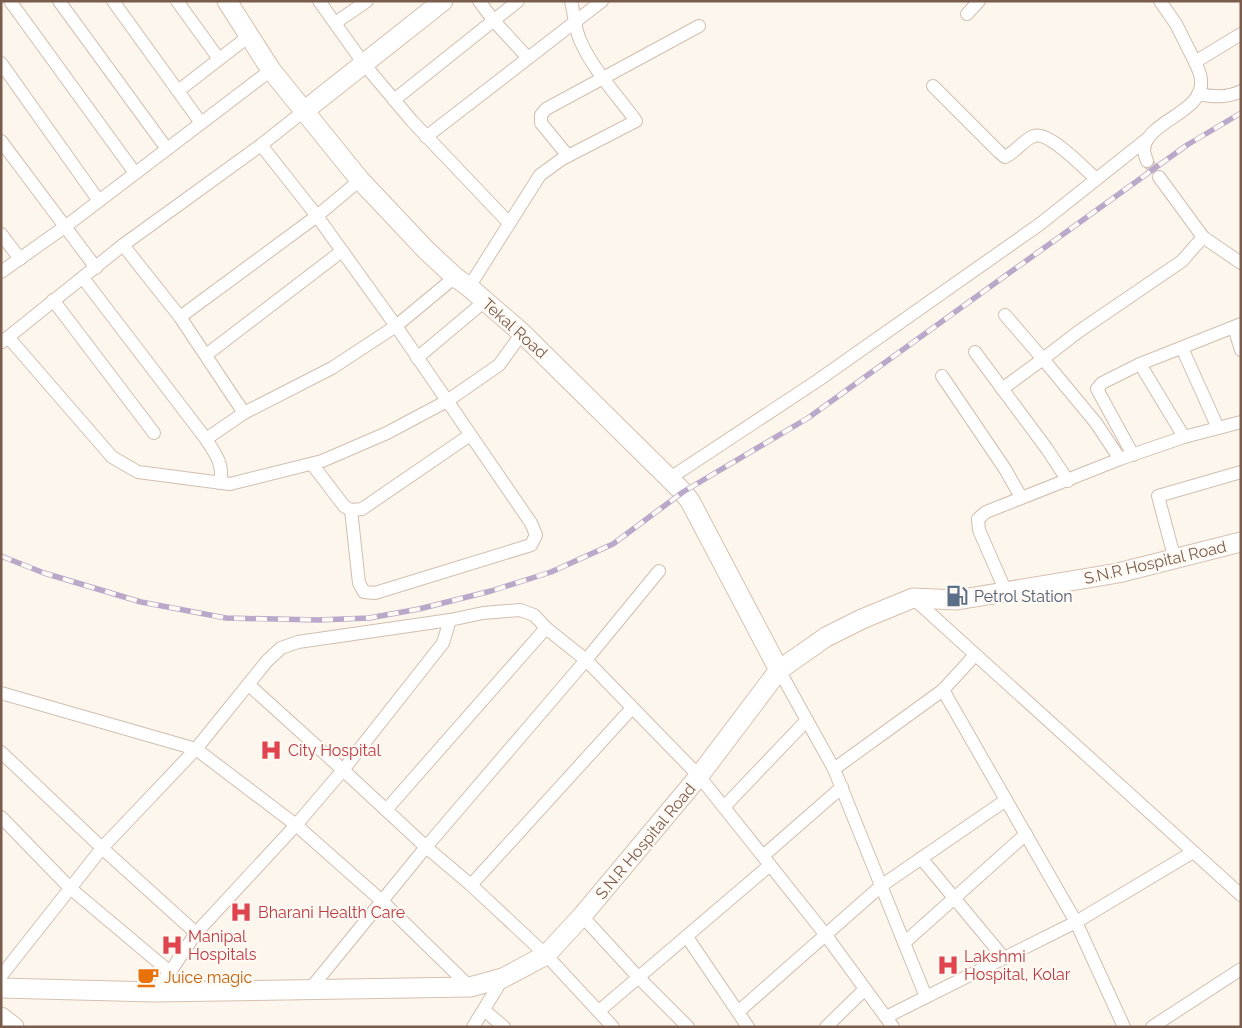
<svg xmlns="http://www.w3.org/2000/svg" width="1242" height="1028" font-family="Raleway,sans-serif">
  <rect width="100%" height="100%" fill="#fdf6ec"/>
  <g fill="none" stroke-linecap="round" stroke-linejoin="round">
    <!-- street-tunnel -->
    <polyline stroke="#dcd0c4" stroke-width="12" stroke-dasharray="12 6" stroke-linecap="butt" points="1147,161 1159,177"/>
    <!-- street casing -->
    <g stroke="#d1beb0" stroke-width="14">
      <g id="street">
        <polyline points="10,1 135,173"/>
        <polyline points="59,1 167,149"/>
        <polyline points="113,1 201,123"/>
        <polyline points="177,1 219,59"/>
        <polyline points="319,1 364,64 412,121 509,223"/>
        <polyline points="479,1 494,21 528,58"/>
        <polyline points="1160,1 1176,24 1195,62 1241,34"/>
        <polyline points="967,14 979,1"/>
        <polyline points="335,23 367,1"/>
        <polyline points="1,63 99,201"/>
        <path d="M933 86 999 152 1005 157C1016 152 1023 140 1034 136 1049 131 1084 168 1096 179"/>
        <polyline points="178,91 249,36"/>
        <path d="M1198 94C1214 97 1227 98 1241 91"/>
        <polyline points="394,100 518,1"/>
        <polyline points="426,137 602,1"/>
        <polyline points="1,141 96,268"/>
        <polyline points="261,145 317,216 396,326 531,523 536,535 531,545 375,593 364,592 359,583 351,510"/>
        <polyline points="568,156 541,123 541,115 546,109 699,26"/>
        <path d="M1147 161C1146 158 1144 153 1144 150 1145 121 1205 113 1201 80 1201 74 1197 67 1195 62"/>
        <polyline points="1159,177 1203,237 1241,263"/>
        <polyline points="1,234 20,259"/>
        <polyline points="123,245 180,317 244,413 332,368 396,326 455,277"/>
        <polyline points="1,272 66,226 271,70"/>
        <path d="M83 278 206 439C216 455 224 464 220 483"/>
        <path d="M469 287 540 175 562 159 636 121C617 95 593 70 580 40 575 29 574 13 571 1"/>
        <polyline points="53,300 154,433"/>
        <polyline points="180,317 317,216 360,180"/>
        <polyline points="1234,327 1241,350"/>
        <polyline points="8,337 112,457 138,472 230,484 322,461 387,433 447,401 499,365 522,333"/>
        <polyline points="2,342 123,245 261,145 304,111"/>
        <polyline points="1182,348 1218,428"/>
        <polyline points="975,352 1047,449 1068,481"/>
        <polyline points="206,355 342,251"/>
        <polyline points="417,358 485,301"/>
        <polyline points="1140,364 1184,437"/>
        <polyline points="942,376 1005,469 1021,497"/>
        <polyline points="1002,389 1043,359 1005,315"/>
        <polyline points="206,439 244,413"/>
        <polyline points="1133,455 1097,389 1102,383 1140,364 1241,324"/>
        <polyline points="1120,459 1096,423 1043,359 1078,332 1182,261 1203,237"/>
        <polyline points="312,464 344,506 351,510 362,509 470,435"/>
        <polyline points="670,478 817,381 1040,224 1147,139"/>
        <polyline points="1175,560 1158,496 1241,472"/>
        <polyline points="1006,592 979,530 978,519 986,512 1120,459 1184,437 1241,422"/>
        <polyline points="913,598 1241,895"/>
        <polyline points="779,670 834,769 926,997"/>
        <polyline points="943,690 1076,922 1124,1027"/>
        <polyline points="1,693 196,749 296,825 382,901 470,987"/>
        <polyline points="632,708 471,885 426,847 586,660 699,776 825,934 893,1027"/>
        <polyline points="1,752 102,848 196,933"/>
        <polyline points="834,769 943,690 975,655"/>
        <polyline points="724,807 807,720"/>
        <polyline points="386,810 546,628 586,660 659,571"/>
        <polyline points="1,817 70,888 170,972"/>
        <polyline points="763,856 842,787"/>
        <polyline points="921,858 1004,958"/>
        <polyline points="471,885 546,955 613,1027"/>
        <polyline points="582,916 639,978 688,1027"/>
        <polyline points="687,937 748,1027"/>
        <polyline points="904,943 1026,834"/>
        <polyline points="1,976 102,848 196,749 267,661 281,648 298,642 450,620 483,613 520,610 534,615 546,628"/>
        <polyline points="311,988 426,847 343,770 443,643 450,620"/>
        <polyline points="154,992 170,972 196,933 296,825 343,770 249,685"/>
        <polyline points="484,1010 504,1027"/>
        <polyline points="599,1011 770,865"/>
        <polyline points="738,1012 881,886 1006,800"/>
        <polyline points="886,1017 1076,922 1193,852"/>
        <polyline points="473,1027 503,978"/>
        <polyline points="826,1027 865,989"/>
        <polyline points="1152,1027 1241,969"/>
      </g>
    </g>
    <!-- secondary casing -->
    <g stroke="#d6c0b0" stroke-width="21">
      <g id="secondary">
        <polyline points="227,1 271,70 360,180 426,250 455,277 469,287 522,333 683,492 690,501 779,670"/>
        <polyline points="304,111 443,1"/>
        <polyline points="1,988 154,992 470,987 503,978 546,955 582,916 699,776 779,670 826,637 862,619 913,598 957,600 1118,573 1241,542"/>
        <polyline points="1,1017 14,1027"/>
      </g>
    </g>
    <!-- street -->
    <use href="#street" stroke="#fff" stroke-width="12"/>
    <!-- secondary -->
    <use href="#secondary" stroke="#fff" stroke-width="19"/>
    <!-- rail casing -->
    <g stroke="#b9a8c9" stroke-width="5.5">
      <polyline id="rail" points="1,556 44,573 141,602 226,618 318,620 369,618 419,609 491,591 551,572 613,544 683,492 808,418 1187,145 1241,113"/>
    </g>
    <!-- rail -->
    <use href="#rail" stroke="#fffaf3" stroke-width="4" stroke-dasharray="11" stroke-linecap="butt"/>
  </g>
  <!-- icons -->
  <defs>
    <g id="fuel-bare" transform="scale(1.725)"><path d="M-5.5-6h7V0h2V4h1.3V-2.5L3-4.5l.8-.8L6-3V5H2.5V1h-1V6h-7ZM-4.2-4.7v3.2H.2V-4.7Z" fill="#5c6f8a" stroke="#fffaf3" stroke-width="2.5" paint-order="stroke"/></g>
    <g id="hospital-bare" transform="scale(1.725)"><path d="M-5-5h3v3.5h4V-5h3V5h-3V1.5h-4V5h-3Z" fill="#e0444e" stroke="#fffaf3" stroke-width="2.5" paint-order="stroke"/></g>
    <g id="cafe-bare" transform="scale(1.725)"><path d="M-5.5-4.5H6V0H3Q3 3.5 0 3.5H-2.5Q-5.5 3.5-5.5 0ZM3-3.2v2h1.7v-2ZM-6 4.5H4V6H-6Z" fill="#e8710a" stroke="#fffaf3" stroke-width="2.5" paint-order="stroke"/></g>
  </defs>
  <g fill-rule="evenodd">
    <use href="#fuel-bare" x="957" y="596"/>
    <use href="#hospital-bare" x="271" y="750"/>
    <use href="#hospital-bare" x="241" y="912"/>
    <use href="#hospital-bare" x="172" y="945"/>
    <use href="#hospital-bare" x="948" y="965"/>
    <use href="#cafe-bare" x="148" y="977"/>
  </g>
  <g text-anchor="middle" stroke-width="4.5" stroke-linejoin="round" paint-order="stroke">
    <!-- street labels -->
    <g font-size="16" fill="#7a5c4d" stroke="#fffaf3">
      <text transform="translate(515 328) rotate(42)" y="6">Tekal Road</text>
      <text transform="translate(1155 562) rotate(-13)" y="6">S.N.R Hospital Road</text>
      <text transform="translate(645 841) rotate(-50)" y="6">S.N.R Hospital Road</text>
    </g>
    <!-- service labels -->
    <g font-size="16" fill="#4e5e75" stroke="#fffaf3" text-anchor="start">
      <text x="974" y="602">Petrol Station</text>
    </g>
    <!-- health labels -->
    <g font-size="16" fill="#be3a42" stroke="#fffaf3" text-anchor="start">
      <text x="288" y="756">City Hospital</text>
      <text x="258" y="918">Bharani Health Care</text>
      <text x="188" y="942">Manipal<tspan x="188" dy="18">Hospitals</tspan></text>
      <text x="964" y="962">Lakshmi<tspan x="964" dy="18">Hospital, Kolar</tspan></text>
    </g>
    <!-- food labels -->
    <g font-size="16" fill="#c56008" stroke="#fffaf3" text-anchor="start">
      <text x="164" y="983">Juice magic</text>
    </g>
  </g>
  <!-- border -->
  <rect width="1242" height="1028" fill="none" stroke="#7a5c4d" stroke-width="5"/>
</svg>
